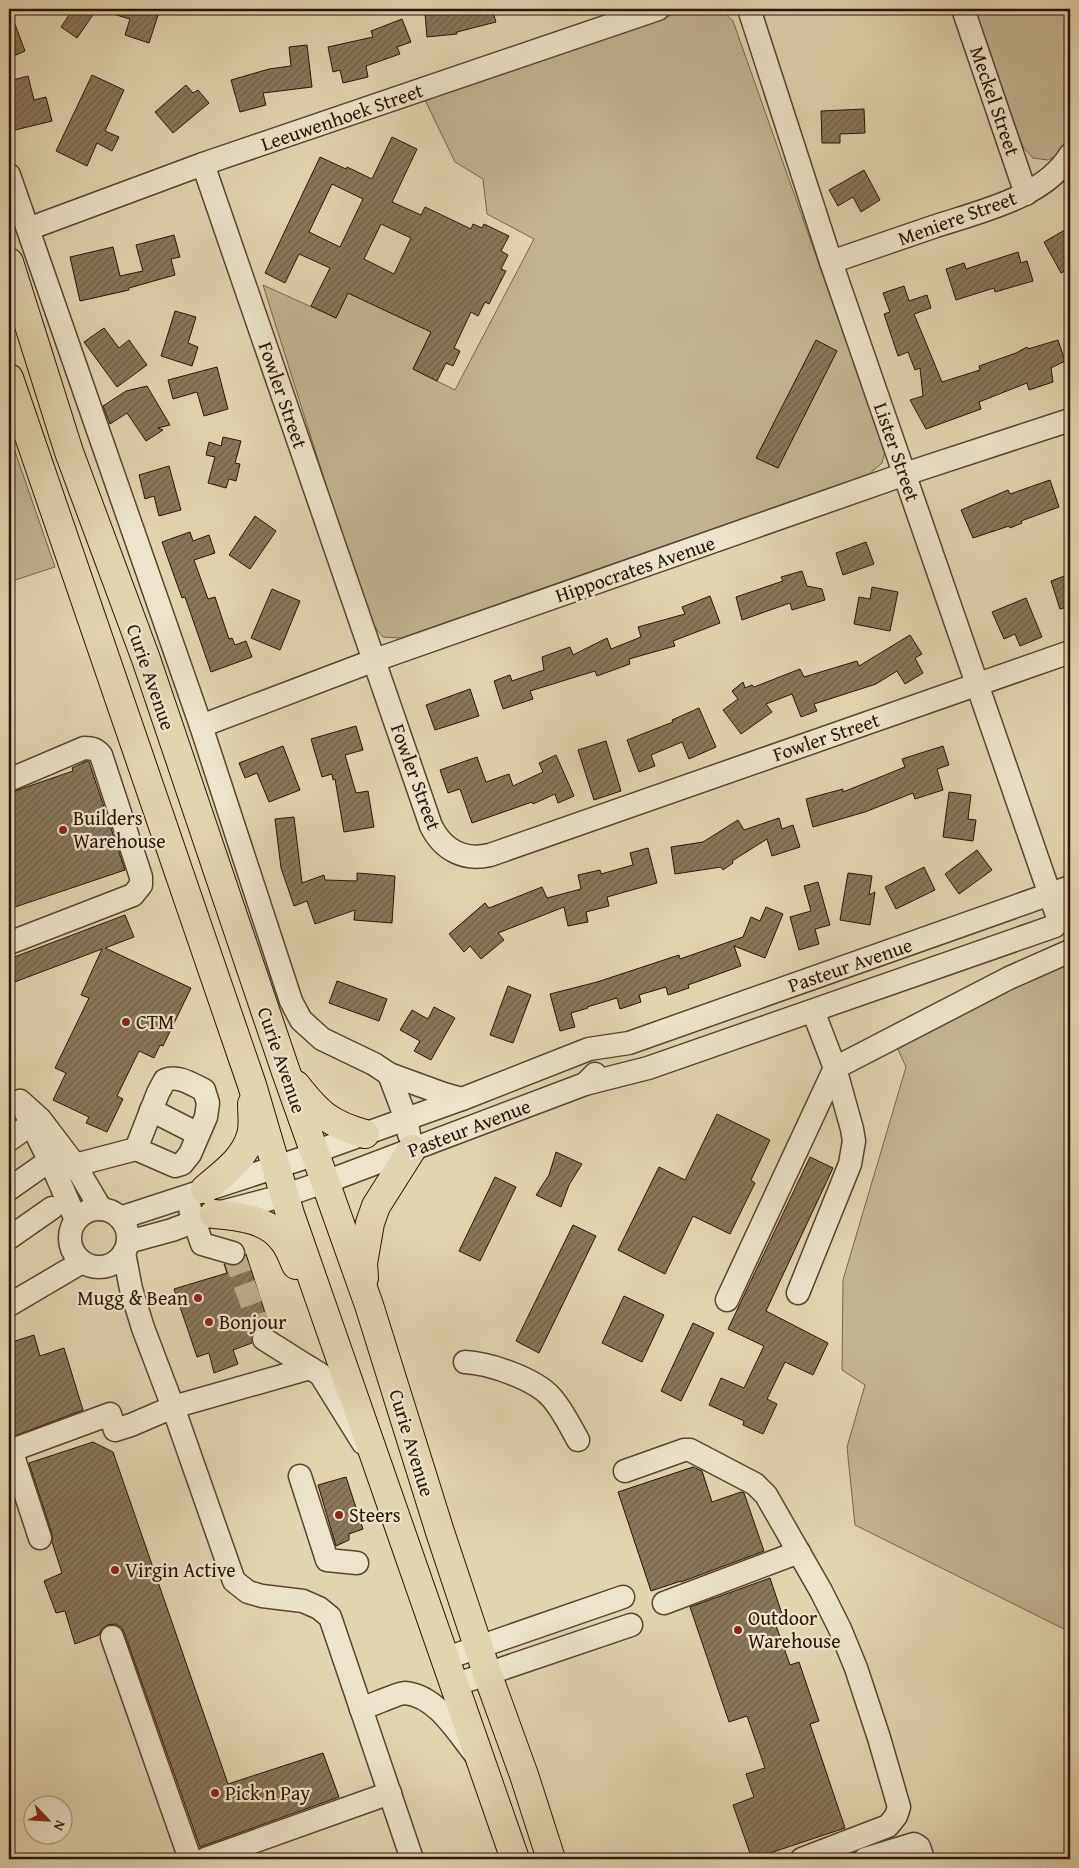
<svg xmlns="http://www.w3.org/2000/svg" width="1079" height="1868" font-family="'Gentium Book Plus',serif">
  <defs>
    <pattern id="building-hatch" width="6" height="6" patternUnits="userSpaceOnUse" patternTransform="scale(1.25)"><rect width="6" height="6" fill="#89785d"/><path d="M-1 1l2-2M0 6l6-6M5 7l2-2" fill="none" stroke="#70614b"/></pattern>
  </defs>
  <rect width="100%" height="100%" fill="#e1d5b0"/>
  <filter id="stains"><feTurbulence type="fractalNoise" baseFrequency=".004" numOctaves="4"/><feColorMatrix values="0 0 0 0 .2 0 0 0 0 .09 0 0 0 0 .02 0 0 0 .5 -.17"/></filter>
  <radialGradient id="worn" r=".72"><stop offset=".6" stop-color="#630" stop-opacity="0"/><stop offset="1" stop-color="#630" stop-opacity=".3"/></radialGradient>
  <!-- green -->
  <g fill="#c2b493" stroke="#76644c">
    <polygon points="689,9 720,9 733,21 885,451 882,463 869,474 401,638 383,637 373,625 351,564 263,285 336,318 348,293 414,324 442,310 413,369 455,390 534,239 487,214 483,179 455,162 425,100"/>
    <polygon points="971,9 1070,9 1070,133 1061,153 1048,160 1033,158 1023,147"/>
    <polygon points="9,434 55,567 9,582"/>
    <polygon points="1061,964 1070,966 1070,1632 855,1525 847,1447 865,1385 842,1370 843,1280 906,1067 896,1045"/>
  </g>
  <!-- building -->
  <g fill="url(#building-hatch)" stroke="#291304" fill-rule="evenodd">
    <polygon points="73,9 97,9 77,38 61,27"/>
    <polygon points="106,9 160,9 149,43 125,35 130,19 106,12"/>
    <polygon points="438,9 492,9 496,22 457,32 457,34 427,37 425,13 438,11"/>
    <polygon points="10,11 25,51 9,58 9,12"/>
    <polygon points="402,19 411,42 397,47 400,54 366,66 368,77 343,83 340,70 333,72 328,47 373,37 371,31"/>
    <polygon points="307,45 312,87 263,93 266,105 240,112 231,80 269,69 291,66 289,47"/>
    <polygon points="92,75 124,90 105,131 119,137 112,151 97,143 87,166 56,151"/>
    <polygon points="28,76 34,100 46,97 52,121 15,130 9,101 9,81"/>
    <polygon points="186,85 193,93 198,90 209,103 173,133 155,112"/>
    <polygon points="864,109 865,133 840,134 840,143 822,143 821,111"/>
    <path d="M392 137 417 149 392 202 421 215 425 207 471 229 473 224 482 228 484 224 509 236 501 251 508 255 501 269 506 271 489 304 485 302 478 316 471 312 454 348 460 351 453 366 446 363 437 381 413 369 431 332 348 293 336 318 311 306 330 268 299 254 285 283 265 273 320 157 346 169 347 167 372 179ZM332 184 363 199 340 247 309 232ZM381 224 411 238 394 274 364 259Z"/>
    <polygon points="864,170 880,200 861,212 853,197 838,206 829,190"/>
    <polygon points="1070,227 1070,268 1061,273 1044,242"/>
    <polygon points="174,235 180,257 171,259 175,275 129,288 129,290 80,301 70,257 113,247 120,276 143,271 136,245"/>
    <polygon points="1018,252 1021,263 1027,261 1033,281 995,292 994,288 956,300 946,269 964,263 966,269"/>
    <polygon points="904,286 909,301 927,295 931,308 914,314 942,382 980,370 979,366 1016,353 1027,347 1028,349 1058,340 1065,361 1051,368 1053,382 1029,390 1027,383 979,402 981,409 926,429 910,400 923,396 920,368 915,370 908,352 898,356 884,314 890,312 883,293"/>
    <polygon points="175,311 196,317 188,343 198,347 192,366 161,356"/>
    <polygon points="104,328 119,348 129,340 147,365 117,387 84,342"/>
    <polygon points="816,340 837,351 778,468 756,458"/>
    <polygon points="217,367 228,409 204,416 197,392 173,399 168,380"/>
    <polygon points="147,386 170,425 158,428 163,430 146,441 127,413 110,424 103,406 126,391"/>
    <polygon points="223,437 241,441 235,463 240,464 236,481 229,479 226,488 208,483 215,457 206,455 209,442 221,446"/>
    <polygon points="169,466 181,510 159,516 154,496 145,499 139,475"/>
    <polygon points="1050,480 1059,507 1021,521 1022,523 1010,528 1009,526 973,538 961,510 1008,490 1010,494"/>
    <polygon points="255,516 276,531 250,569 229,555"/>
    <polygon points="190,532 193,541 209,535 215,553 194,560 208,599 215,597 229,639 232,638 235,645 246,641 252,657 211,672 185,597 182,598 162,542"/>
    <polygon points="866,542 874,564 843,575 836,553"/>
    <polygon points="802,571 807,586 822,589 825,600 792,610 790,603 742,620 736,597 783,581 781,577"/>
    <polygon points="1070,574 1070,606 1060,609 1051,581"/>
    <polygon points="872,587 898,592 890,631 854,624 859,597 870,599"/>
    <polygon points="272,589 300,601 280,650 251,638"/>
    <polygon points="710,596 720,623 673,641 675,646 629,659 630,664 597,676 595,671 530,691 533,699 503,709 494,681 510,675 512,681 544,670 542,657 570,647 573,655 607,638 611,649 641,637 638,627 685,614 682,607"/>
    <polygon points="1026,598 1042,637 1020,646 1015,634 1004,639 992,612"/>
    <polygon points="910,635 922,654 915,658 923,673 905,684 897,671 876,684 814,704 817,711 801,717 792,694 766,704 772,712 741,734 723,710 738,699 732,691 743,682 745,688 752,685 754,687 800,669 804,677 857,661 859,666"/>
    <polygon points="470,689 479,716 435,730 426,705"/>
    <polygon points="699,708 716,747 689,759 682,742 651,755 655,766 639,772 627,740 673,722 672,720"/>
    <polygon points="356,726 363,750 345,755 356,793 368,791 374,827 344,832 335,779 333,780 332,774 322,777 311,739"/>
    <polygon points="606,741 621,791 594,800 578,750"/>
    <polygon points="283,746 300,790 269,802 257,773 245,778 239,763"/>
    <polygon points="943,746 949,765 937,769 943,790 915,799 913,793 865,812 813,827 806,799 843,789 843,792 905,767 902,759"/>
    <polygon points="556,755 574,796 558,803 555,794 533,804 532,802 472,823 460,789 448,793 440,770 477,757 486,782 509,774 513,786 543,772 539,763"/>
    <polygon points="87,761 89,762 125,870 9,909 9,793 73,771 72,768"/>
    <polygon points="949,792 971,795 968,819 976,820 973,841 943,837"/>
    <polygon points="294,817 302,883 324,875 325,880 357,881 357,873 395,876 392,923 354,920 355,910 315,924 307,901 294,906 281,868 275,819"/>
    <polygon points="779,818 782,829 793,825 800,847 772,856 767,839 732,861 733,863 723,870 721,867 675,874 671,847 703,842 738,820 744,830"/>
    <polygon points="648,848 657,883 607,897 609,906 586,912 588,922 568,926 564,907 498,933 504,940 481,959 470,946 464,952 449,934 485,903 489,908 542,887 547,898 581,889 578,875 600,870 601,874 633,865 630,853"/>
    <polygon points="977,850 992,870 959,894 945,874"/>
    <polygon points="924,867 935,890 896,909 885,887"/>
    <polygon points="848,873 872,876 869,895 875,892 870,925 840,920"/>
    <polygon points="818,882 830,925 815,929 819,944 799,950 790,917 811,911 804,886"/>
    <polygon points="766,907 783,914 765,958 734,946 741,966 688,985 689,988 668,995 666,987 639,995 641,1002 620,1009 617,998 587,1007 588,1008 571,1013 575,1027 560,1031 550,994 597,982 679,955 680,959 743,937 751,917 760,921"/>
    <polygon points="125,915 134,937 105,948 191,988 163,1046 160,1045 154,1058 139,1051 117,1096 123,1099 107,1132 86,1123 89,1117 53,1100 66,1073 55,1068 89,998 81,995 102,949 12,983 9,974 9,959"/>
    <polygon points="337,981 387,999 379,1021 329,1003"/>
    <polygon points="508,986 531,995 513,1043 490,1035"/>
    <polygon points="434,1007 455,1018 431,1060 414,1051 420,1041 400,1030 412,1010 428,1019"/>
    <polygon points="717,1114 770,1140 751,1180 755,1183 730,1234 693,1216 665,1274 618,1250 659,1167 685,1180"/>
    <polygon points="556,1152 582,1164 569,1185 561,1207 536,1195 549,1175"/>
    <polygon points="810,1157 833,1168 766,1311 828,1343 813,1375 785,1362 767,1399 777,1404 763,1434 743,1425 744,1421 709,1405 721,1378 744,1388 764,1346 728,1329"/>
    <polygon points="495,1177 516,1187 480,1261 459,1251"/>
    <polygon points="573,1225 596,1236 539,1353 516,1341"/>
    <polygon points="246,1254 270,1328 264,1326 257,1328 253,1332 252,1343 233,1350 238,1364 214,1373 209,1353 197,1357 174,1289 227,1273 224,1264 237,1266 242,1262"/>
    <polygon points="624,1296 664,1315 642,1362 602,1343"/>
    <polygon points="693,1323 714,1333 681,1401 661,1391"/>
    <polygon points="34,1335 40,1356 64,1348 83,1410 9,1438 9,1343"/>
    <polygon points="93,1442 113,1452 228,1784 323,1753 339,1797 200,1847 124,1632 121,1627 115,1624 108,1625 102,1629 99,1635 75,1644 65,1611 56,1613 44,1581 62,1573 52,1542 52,1534 29,1463"/>
    <polygon points="693,1467 702,1471 712,1502 741,1492 744,1493 764,1551 681,1582 681,1581 651,1591 618,1492"/>
    <polygon points="346,1477 363,1529 349,1534 349,1540 336,1546 318,1485"/>
    <polygon points="770,1578 782,1614 773,1617 790,1665 799,1662 819,1721 810,1724 845,1828 752,1859 733,1805 754,1797 746,1774 765,1768 747,1716 729,1722 690,1607"/>
  </g>
  <g fill="none" stroke-linecap="round" stroke-linejoin="round">
    <!-- minor-tunnel -->
    <polyline stroke="#bcae8e" stroke-width="22" stroke-dasharray="22 11" stroke-linecap="butt" points="233,1253 264,1339"/>
    <!-- minor casing -->
    <g stroke="#57442f" stroke-width="25">
      <g id="minor">
        <polyline points="963,9 1026,194"/>
        <path d="M203 164 431 826C443 850 464 861 490 855L1070 652"/>
        <polyline points="9,175 201,726 291,1001 301,1020 322,1039 374,1064 389,1074 444,1094 462,1099"/>
        <polyline points="28,229 203,164 658,9"/>
        <path d="M831 262C865 250 899 239 933 227 978 212 1044 198 1070 155"/>
        <polyline points="201,726 375,660 905,474 1070,420"/>
        <path d="M9 780 84 748C92 748 96 749 101 755L141 877V885L133 895 9 943"/>
        <polyline points="813,1011 835,1068 1009,978 1070,951"/>
        <polyline points="389,1074 406,1119 409,1134"/>
        <polyline points="585,1084 648,1068 1055,926 1059,921 831,262 749,9"/>
        <polyline points="151,1110 198,1134"/>
        <polyline points="9,1140 31,1124"/>
        <path d="M56 1174 75 1165 136 1149 175 1166 182 1164 190 1154 206 1117 208 1103 204 1090C191 1084 179 1075 165 1080L158 1093 136 1149"/>
        <polyline points="9,1189 49,1161"/>
        <polyline points="190,1209 202,1244 233,1253"/>
        <circle cx="99" cy="1238" r="29"/>
        <polyline points="120,1218 316,1154 328,1147 462,1099 589,1049 629,1043 1070,887"/>
        <polyline points="76,1220 56,1174 20,1101 40,1119 75,1165 101,1209"/>
        <polyline points="9,1238 52,1208"/>
        <polyline points="128,1242 172,1230 214,1214 286,1195 339,1177 585,1084 595,1074"/>
        <polyline points="124,1253 131,1289 143,1328 173,1407 234,1581 248,1592 262,1596 303,1601 319,1608 330,1617 412,1859"/>
        <polyline points="727,1300 835,1068 852,1129 854,1141 850,1164 798,1293"/>
        <polyline points="9,1305 82,1262"/>
        <polyline points="264,1339 310,1368"/>
        <path d="M465 1362C489 1363 535 1379 551 1397 562 1409 570 1426 578 1440"/>
        <polyline points="625,1471 684,1450 690,1450 755,1484 766,1495 821,1591 840,1629 856,1668 879,1738 899,1807 896,1816 888,1826 802,1859"/>
        <polyline points="300,1476 327,1560 357,1563"/>
        <polyline points="40,1538 14,1459 15,1449 110,1414 115,1430 131,1425 173,1407 310,1368 320,1374 363,1443"/>
        <polyline points="664,1603 799,1552"/>
        <polyline points="112,1637 190,1859"/>
        <polyline points="444,1659 623,1597"/>
        <polyline points="454,1685 631,1625"/>
        <path d="M361 1709C370 1706 398 1693 405 1693 437 1696 457 1732 475 1754"/>
        <polyline points="205,1859 390,1793"/>
        <polyline points="865,1859 914,1844 919,1847 923,1859"/>
      </g>
    </g>
    <!-- major casing -->
    <g stroke="#291304" stroke-width="30">
      <g id="major">
        <polyline points="9,262 69,452 146,659 286,1072 369,1305 440,1532 487,1673 524,1775 551,1859"/>
        <polyline points="9,378 252,1085 290,1214 515,1859"/>
        <path d="M296 1085C318 1113 329 1124 365 1134"/>
        <path d="M205 1189C222 1174 245 1159 251 1135 254 1125 252 1114 252 1104"/>
        <path d="M214 1214C238 1216 268 1219 283 1240 289 1247 292 1256 296 1265"/>
        <polyline points="364,1278 363,1263 365,1252 370,1223 376,1206 412,1149"/>
      </g>
    </g>
    <!-- minor -->
    <use href="#minor" stroke="#ece4cc" stroke-width="22"/>
    <!-- major -->
    <use href="#major" stroke="#e1d5b0" stroke-width="28"/>
  </g>
  <!-- markers -->
  <g fill="#8f2418" stroke="#ece4cc" stroke-width="2">
    <circle cx="63" cy="830" r="5"/>
    <circle cx="126" cy="1022" r="5"/>
    <circle cx="198" cy="1298" r="5"/>
    <circle cx="209" cy="1322" r="5"/>
    <circle cx="339" cy="1515" r="5"/>
    <circle cx="115" cy="1570" r="5"/>
    <circle cx="738" cy="1630" r="5"/>
    <circle cx="215" cy="1793" r="5"/>
  </g>
  <g text-anchor="middle" stroke-width="4.5" stroke-linejoin="round" paint-order="stroke">
    <!-- street labels -->
    <g font-size="20" fill="#291304" stroke="#ece4cc">
      <text transform="translate(995 101) rotate(71)" y="7">Meckel Street</text>
      <text transform="translate(342 117) rotate(-19)" y="7">Leeuwenhoek Street</text>
      <text transform="translate(957 218) rotate(-20)" y="7">Meniere Street</text>
      <text transform="translate(283 395) rotate(71)" y="7">Fowler Street</text>
      <text transform="translate(897 452) rotate(71)" y="7">Lister Street</text>
      <text transform="translate(635 569) rotate(-19)" y="7">Hippocrates Avenue</text>
      <text transform="translate(151 677) rotate(71)" y="7">Curie Avenue</text>
      <text transform="translate(826 737) rotate(-19)" y="7">Fowler Street</text>
      <text transform="translate(416 777) rotate(70)" y="7">Fowler Street</text>
      <text transform="translate(850 965) rotate(-19)" y="7">Pasteur Avenue</text>
      <text transform="translate(282 1060) rotate(71)" y="7">Curie Avenue</text>
      <text transform="translate(469 1128) rotate(-21)" y="7">Pasteur Avenue</text>
      <text transform="translate(412 1443) rotate(73)" y="7">Curie Avenue</text>
    </g>
    <!-- poi labels -->
    <g font-size="20" fill="#291304" stroke="#ece4cc" text-anchor="start">
      <text x="73" y="825">Builders<tspan x="73" dy="23">Warehouse</tspan></text>
      <text x="136" y="1029">CTM</text>
      <text x="188" y="1305" text-anchor="end">Mugg &amp; Bean</text>
      <text x="219" y="1329">Bonjour</text>
      <text x="349" y="1522">Steers</text>
      <text x="125" y="1577">Virgin Active</text>
      <text x="748" y="1625">Outdoor<tspan x="748" dy="23">Warehouse</tspan></text>
      <text x="225" y="1800">Pick n Pay</text>
    </g>
  </g>
  <!-- margin -->
  <rect width="1079" height="1868" fill="none" stroke="#e1d5b0" stroke-width="30"/>
  <rect x="10" y="10" width="1059" height="1848" fill="none" stroke="#291304" stroke-width="2.5"/>
  <rect x="15" y="15" width="1049" height="1838" fill="none" stroke="#291304"/>
  <!-- north arrow -->
  <g transform="translate(48 1820) rotate(115)"><circle r="24" fill="#ece4cc" stroke="#9e907c"/>
  <path d="M0-4L9 19L0 12L-9 19Z" fill="#8f2418"/>
  <text y="-8" font-size="14" font-weight="bold" text-anchor="middle" fill="#291304">N</text>
  </g>
  <rect width="100%" height="100%" filter="url(#stains)"/>
  <rect width="100%" height="100%" fill="url(#worn)"/>
</svg>
